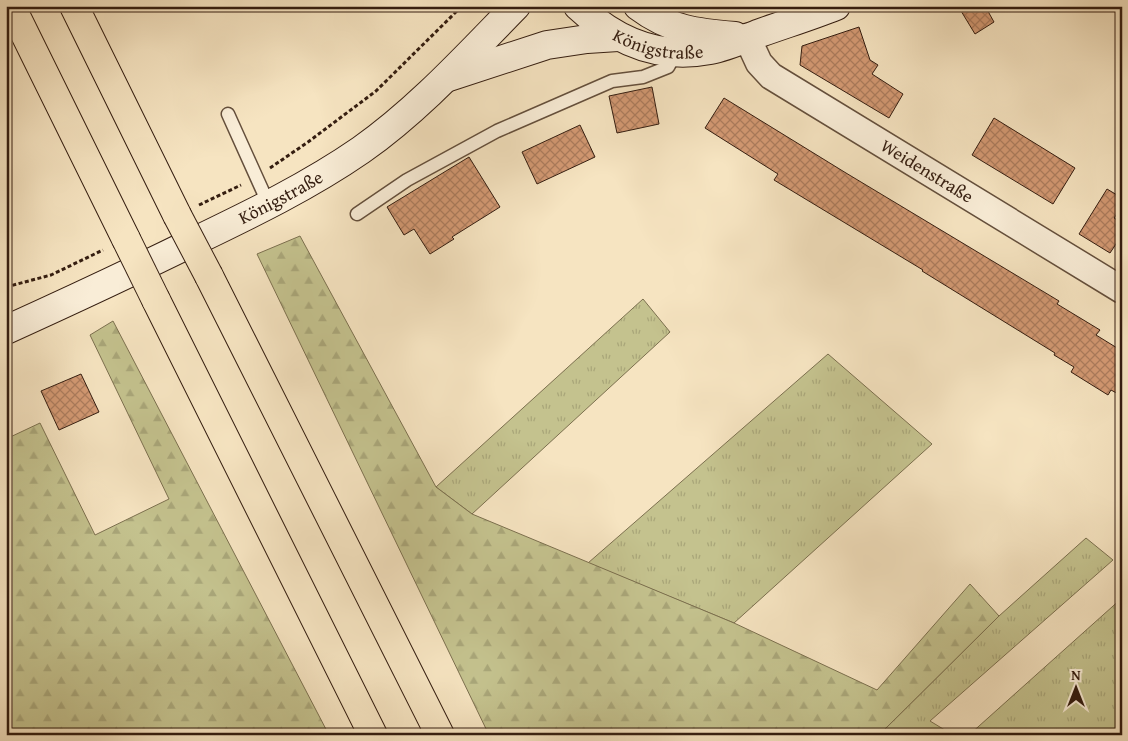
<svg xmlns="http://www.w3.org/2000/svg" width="1128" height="741" font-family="'Gentium Book Plus',serif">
  <defs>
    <pattern id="grass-tufts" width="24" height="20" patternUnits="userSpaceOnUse" patternTransform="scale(1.25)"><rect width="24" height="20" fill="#c4c28e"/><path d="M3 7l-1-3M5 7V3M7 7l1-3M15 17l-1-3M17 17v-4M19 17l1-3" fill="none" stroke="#a9a679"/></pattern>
    <pattern id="forest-firs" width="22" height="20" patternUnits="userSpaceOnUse" patternTransform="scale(1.25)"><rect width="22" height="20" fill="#c4c28e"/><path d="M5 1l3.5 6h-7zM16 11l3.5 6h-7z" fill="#a9a679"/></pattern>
    <pattern id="building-cross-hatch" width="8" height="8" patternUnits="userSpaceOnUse" patternTransform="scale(1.25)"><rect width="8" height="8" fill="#d39973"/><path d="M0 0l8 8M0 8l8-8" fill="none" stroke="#ac7c5d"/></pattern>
  </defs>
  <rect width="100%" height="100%" fill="#f6e4c1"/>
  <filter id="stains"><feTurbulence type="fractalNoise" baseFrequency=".004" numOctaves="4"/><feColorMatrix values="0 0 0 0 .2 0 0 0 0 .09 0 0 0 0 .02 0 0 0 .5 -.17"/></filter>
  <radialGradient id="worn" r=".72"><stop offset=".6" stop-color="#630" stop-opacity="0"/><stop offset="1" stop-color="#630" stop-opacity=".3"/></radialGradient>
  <!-- grass -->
  <g fill="url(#grass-tufts)" stroke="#7c704f">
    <polygon points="643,299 670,332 472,514 436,487"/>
    <polygon points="828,354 932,444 734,623 588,563"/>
    <polygon points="1086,538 1113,560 930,721 953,735 888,735 882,732 999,616"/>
    <polygon points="1122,598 1122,735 969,735"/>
  </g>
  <!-- forest -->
  <g fill="url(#forest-firs)" stroke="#7c704f">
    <polygon points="300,236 436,487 472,514 734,623 877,690 970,584 999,616 882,732 888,735 489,735 257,254"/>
    <polygon points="113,321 329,735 6,735 6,439 40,423 95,535 169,499 90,335"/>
  </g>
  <!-- building -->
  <g fill="url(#building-cross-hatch)" stroke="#341d10">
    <polygon points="958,6 985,6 994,22 975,34"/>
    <polygon points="859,27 870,60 878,65 872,74 903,94 889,118 800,65 802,46"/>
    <polygon points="652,87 659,124 617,133 609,96"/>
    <polygon points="724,98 846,173 1059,301 1057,304 1100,330 1096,335 1122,351 1122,396 1111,390 1108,395 1071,372 1074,367 1054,355 1055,353 922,271 923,270 774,180 778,174 705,128"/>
    <polygon points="994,118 1075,168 1053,204 972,155"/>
    <polygon points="580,125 595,157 537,184 522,152"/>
    <polygon points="469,157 500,207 452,237 454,239 430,254 414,229 404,235 387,207"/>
    <polygon points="1107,189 1122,198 1122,207 1114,218 1122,223 1122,235 1110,253 1079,234"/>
    <polygon points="81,374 99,412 59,430 41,391"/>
  </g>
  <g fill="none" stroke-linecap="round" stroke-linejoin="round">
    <!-- lane casing -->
    <g stroke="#644f3c" stroke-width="15">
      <g id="lane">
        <polyline points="228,114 269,205"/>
        <polyline points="357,214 407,180 497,131 612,81 643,77 668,67 677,51"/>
      </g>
    </g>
    <!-- street casing -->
    <g stroke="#644f3c" stroke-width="29">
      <g id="street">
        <path id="s1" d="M747 37 759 63 771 76 1122 290"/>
      </g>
    </g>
    <!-- secondary casing -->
    <g stroke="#341d10" stroke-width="30">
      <g id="secondary">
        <path id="s2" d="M578 6C615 41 658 60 710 50 727 47 744 39 760 33 785 24 811 16 836 6"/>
        <path d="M638 6C670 30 697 33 735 36"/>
        <polyline points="449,77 547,45 587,39 618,37"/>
        <path id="s3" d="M6 330C70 301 132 272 195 241 251 214 309 186 361 150 418 110 467 56 516 6"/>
      </g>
    </g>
    <!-- highway casing -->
    <g stroke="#341d10" stroke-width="30">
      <g id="highway">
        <polyline points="11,6 126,239"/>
        <polyline points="74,6 177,215"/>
        <polyline points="209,276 440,735"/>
        <polyline points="156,300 373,735"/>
      </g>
    </g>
    <!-- path -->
    <g stroke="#341d10" stroke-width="3" stroke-dasharray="4 2.5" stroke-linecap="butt">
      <polyline points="270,168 308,142 376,91 462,6"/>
      <polyline points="199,205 241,185"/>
      <polyline points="6,287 51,275 103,250"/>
    </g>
    <!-- lane -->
    <use href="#lane" stroke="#f9edd7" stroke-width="12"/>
    <!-- street -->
    <use href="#street" stroke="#f9edd7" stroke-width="26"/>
    <!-- secondary -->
    <use href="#secondary" stroke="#f9edd7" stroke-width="28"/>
    <!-- highway -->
    <use href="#highway" stroke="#f6e4c1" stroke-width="28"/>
    <!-- highway-bridge casing -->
    <g stroke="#341d10" stroke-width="30" stroke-linecap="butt">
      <g id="highway-bridge">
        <polyline points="177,215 209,276"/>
        <polyline points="126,239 156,300"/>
      </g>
    </g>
    <!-- highway-bridge -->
    <use href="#highway-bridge" stroke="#f6e4c1" stroke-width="28"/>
  </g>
  <g text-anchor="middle" stroke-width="5" stroke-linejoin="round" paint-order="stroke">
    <!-- street labels -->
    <g font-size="18" fill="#341d10" stroke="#f9edd7">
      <text dy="6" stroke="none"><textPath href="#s2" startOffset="92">Königstraße</textPath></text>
      <text dy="6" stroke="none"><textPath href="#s1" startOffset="229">Weidenstraße</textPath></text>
      <text dy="6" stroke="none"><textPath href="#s3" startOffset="305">Königstraße</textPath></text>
    </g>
  </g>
  <!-- margin -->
  <rect width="1128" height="741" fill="none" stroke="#f6e4c1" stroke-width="25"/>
  <rect x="8" y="8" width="1113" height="726" fill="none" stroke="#341d10" stroke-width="2.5"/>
  <rect x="12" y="12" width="1103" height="716" fill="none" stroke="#341d10"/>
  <!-- north arrow -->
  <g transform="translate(1076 688)" stroke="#f9edd7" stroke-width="4" paint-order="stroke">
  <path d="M0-4L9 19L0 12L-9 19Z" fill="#341d10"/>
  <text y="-8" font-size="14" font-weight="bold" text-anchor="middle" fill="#341d10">N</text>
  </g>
  <rect width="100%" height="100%" filter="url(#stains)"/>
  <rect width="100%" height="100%" fill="url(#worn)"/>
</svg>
